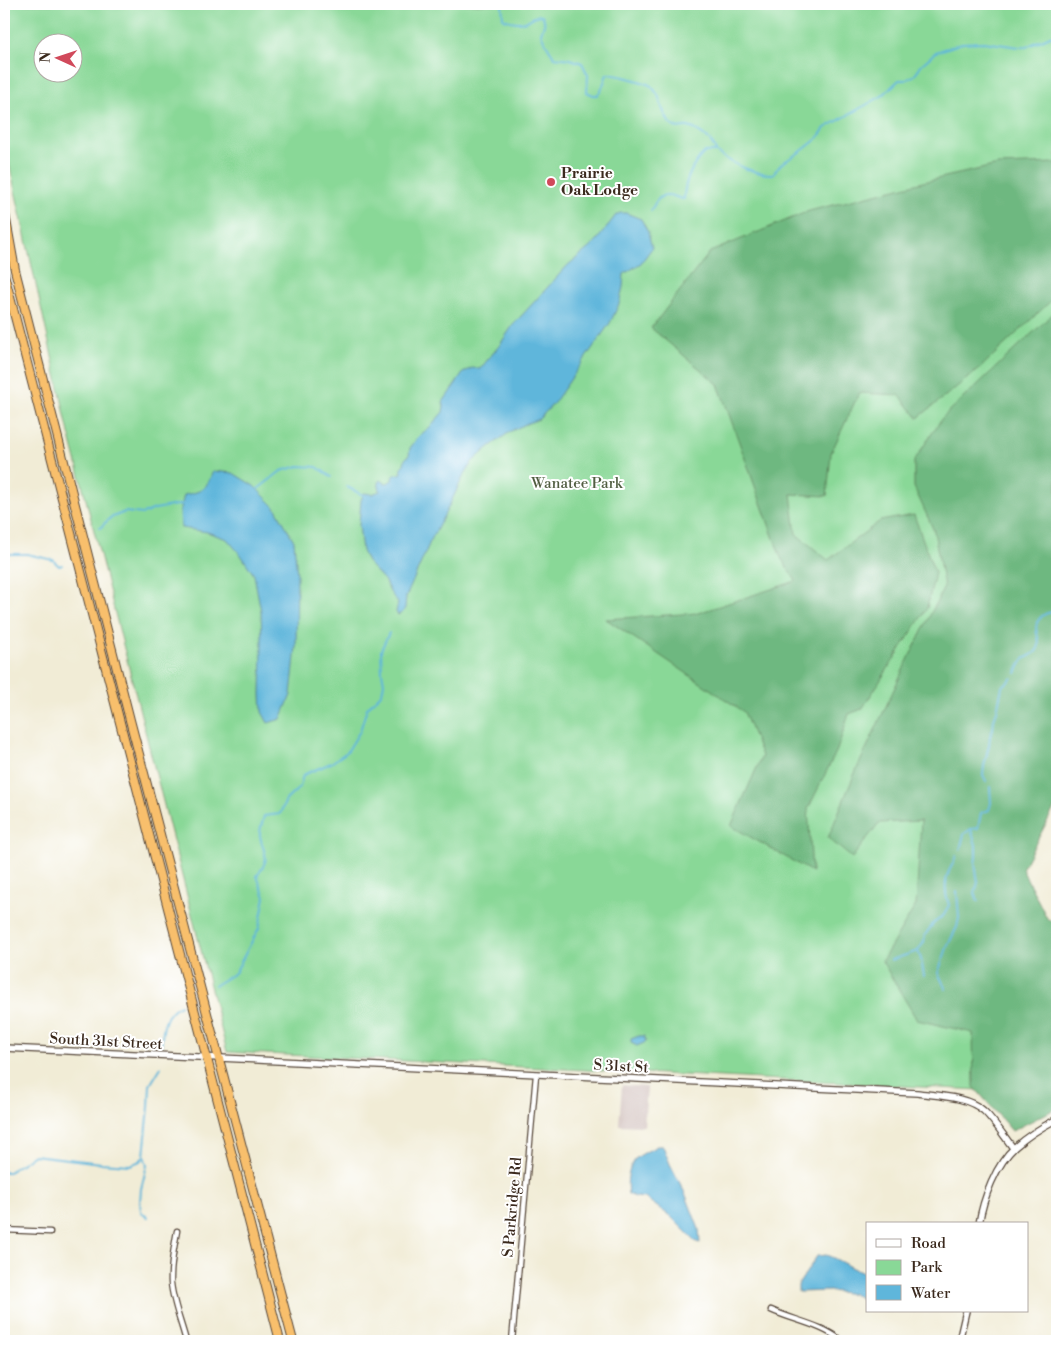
<svg xmlns="http://www.w3.org/2000/svg" width="1061" height="1345" font-family="'Libre Bodoni',serif">
  <rect width="100%" height="100%" fill="#fff"/>
  <filter id="ink" filterUnits="userSpaceOnUse"><feTurbulence type="fractalNoise" baseFrequency=".02" numOctaves="2"/><feDisplacementMap in="SourceGraphic" scale="10" xChannelSelector="R" yChannelSelector="G"/><feConvolveMatrix kernelMatrix="1 2 1 2 8 2 1 2 1" color-interpolation-filters="sRGB"/></filter>
  <filter id="wash" filterUnits="userSpaceOnUse"><feTurbulence type="fractalNoise" baseFrequency=".0096" numOctaves="4" result="noise"/><feDisplacementMap in="SourceGraphic" scale="20" xChannelSelector="R" yChannelSelector="G"/><feGaussianBlur stdDeviation="1.12" result="paint"/><feColorMatrix in="noise" values="0 0 0 0 0 0 0 0 0 0 0 0 0 0 0 0 0 1.4 0 .05"/><feComposite in="paint" operator="in"/></filter>
  <g filter="url(#wash)">
    <rect width="100%" height="100%" fill="#f1ecd6"/>
    <!-- industrial -->
    <polygon fill="#d0c0bc" points="622,1085 647,1087 644,1126 619,1125"/>
    <!-- green -->
    <path fill="#89d897" stroke="#62815a" fill-rule="evenodd" d="M4 4H1057V743L1002 740 980 1090 227 1052 69 433 4 141ZM42 42H72V72H42Z"/>
    <!-- forest -->
    <g fill="#6eb880" stroke="#54714f">
      <polygon points="1057,163 1057,295 979,369 918,418 899,395 859,393 831,453 827,496 791,494 796,534 828,560 880,521 914,515 935,573 927,608 862,709 849,714 837,750 808,809 812,872 731,826 762,756 744,712 606,619 698,613 796,581 781,558 718,384 651,328 710,252 809,211 923,182 998,165"/>
      <polygon points="1057,310 1057,803 1022,869 1048,920 1057,921 1057,1108 1012,1131 974,1087 973,1033 917,1020 882,961 916,905 921,821 879,823 852,858 828,838 854,775 902,672 944,587 934,531 914,487 914,461 942,418"/>
    </g>
    <!-- water -->
    <g fill="#5fb6db" stroke="#4d707c">
      <path d="M620 213H626L641 219 648 232 652 248 641 263 624 274 623 287 619 304 610 323 554 403 539 419 528 423 511 431 488 448 472 462 462 479 448 508 430 542 406 597 405 608 403 612 398 615 397 614 396 612 398 603 390 592 384 580 367 562 362 551 359 525 361 500 364 493 372 494 380 491 378 482 380 480C387 483 385 485 392 480L393 477 395 475 402 473 401 467 404 464 405 459 409 455 410 448 419 436 430 427 443 412 444 406 443 402 464 372 472 368 480 369 499 346 513 325 568 265 594 244 616 215Z"/>
      <path d="M213 471 233 473 254 486 275 507 294 541 297 575 296 647 291 695 281 719 268 723 262 712 261 695 262 641 261 611 254 575 241 555 227 539 207 532 181 528 180 512 184 495C204 491 206 489 213 471Z"/>
      <polygon points="639,1036 644,1036 646,1042 637,1046 631,1043 631,1039"/>
      <path d="M657 1146H663L670 1164 685 1193 699 1229 700 1243 696 1242 670 1216 645 1198 635 1197 628 1194C626 1184 628 1166 635 1159 641 1154 650 1150 657 1146Z"/>
      <path d="M826 1255C841 1260 852 1270 867 1274V1302L854 1294 830 1291 798 1292V1285L817 1256Z"/>
    </g>
    <g fill="none" stroke-linecap="round" stroke-linejoin="round">
      <!-- stream -->
      <g stroke="#5fb6db" stroke-width="2">
        <path d="M502 4 503 18C509 22 520 23 527 21 533 18 536 14 542 15 547 24 543 25 541 33 541 36 553 56 555 57 556 58 561 57 563 58 569 58 576 61 582 63L588 75 587 92 593 95H597L601 91 607 74C614 74 646 82 651 86 653 88 656 92 658 95 661 104 665 120 673 126 678 130 683 126 688 127 698 129 714 141 716 152 731 163 754 175 773 174L781 164 803 150 817 139 825 128 882 96 899 80H906L915 75 921 65 936 52 962 43 984 42 1019 47H1026L1057 33"/>
        <path d="M651 211C654 204 659 194 668 195 674 195 678 199 684 199 684 182 693 163 705 152H715"/>
        <polyline points="347,487 365,496"/>
        <polyline points="258,489 281,471 299,466 317,467 331,477"/>
        <polyline points="100,528 110,518 125,512 143,514 155,509 183,504"/>
        <polyline points="4,554 27,554 53,560 59,566 62,565"/>
        <polyline points="1057,594 1055,601 1057,602"/>
        <path d="M1016 673C1018 669 1020 663 1024 659 1028 656 1034 655 1037 650 1044 640 1029 629 1041 617 1045 613 1049 612 1055 612L1057 609"/>
        <polyline points="986,781 983,775 984,766 989,745 990,736 993,729 994,719 997,711 1002,687 1012,678"/>
        <polyline points="971,830 976,845 976,857 975,864 978,882 975,893 978,901"/>
        <polyline points="960,850 964,834 971,829 978,828 981,813 989,810 991,803 990,787"/>
        <polyline points="918,951 921,959 924,976"/>
        <path d="M891 960 918 951 924 942 925 935 933 924 944 915 949 905C945 894 944 882 949 871 952 866 954 862 956 856"/>
        <path d="M215 985 235 973 259 928 265 897 257 876C272 855 264 857 260 836 259 830 263 822 264 816L280 814 286 800 300 787 303 775 331 763 347 752 360 731 367 708 382 693 384 683 382 672 381 650 389 633"/>
        <polyline points="946,989 938,973 948,945 957,927 959,918 957,892"/>
        <path d="M161 1048C163 1030 162 1015 180 1005"/>
        <polyline points="4,1172 9,1172 34,1155 101,1163 130,1165 140,1161 143,1157"/>
        <polyline points="148,1217 144,1215 141,1211 140,1202 141,1189 147,1165 144,1156 149,1107 150,1085 161,1067"/>
      </g>
    </g>
  </g>
  <g filter="url(#ink)">
    <g fill="none" stroke-linecap="round" stroke-linejoin="round">
      <!-- minor casing -->
      <g stroke="#56473a" stroke-width="7">
        <g id="minor">
          <polyline points="4,1230 50,1232"/>
          <path d="M177 1231C174 1248 170 1266 171 1283 173 1303 181 1322 186 1341"/>
          <path d="M771 1310C795 1321 821 1324 842 1341"/>
          <polyline points="512,1341 536,1075"/>
        </g>
      </g>
      <!-- tertiary casing -->
      <g stroke="#56473a" stroke-width="8">
        <g id="tertiary">
          <path d="M4 1048 220 1058 917 1093C938 1096 967 1096 984 1111 995 1122 1004 1136 1013 1148"/>
          <path d="M979 1224C983 1199 996 1164 1015 1147 1027 1136 1042 1127 1057 1119"/>
          <polyline points="959,1341 966,1311"/>
        </g>
      </g>
      <!-- trunk casing -->
      <g stroke="#56473a" stroke-width="10">
        <g id="trunk">
          <polyline points="4,209 15,270 130,720 293,1341"/>
          <polyline points="4,274 280,1341"/>
        </g>
      </g>
      <!-- minor -->
      <use href="#minor" stroke="#fff" stroke-width="4.5"/>
      <!-- tertiary -->
      <use href="#tertiary" stroke="#fff" stroke-width="5.5"/>
      <!-- trunk -->
      <use href="#trunk" stroke="#f8bf6c" stroke-width="8"/>
    </g>
  </g>
  <!-- markers -->
  <circle fill="#d1495b" stroke="#fff" stroke-width="2" cx="551" cy="182" r="5"/>
  <g text-anchor="middle" stroke-width="4" stroke-linejoin="round" paint-order="stroke">
    <!-- poi labels -->
    <g font-size="15" font-weight="bold" fill="#3b2a1e" stroke="#fff" text-anchor="start">
      <text x="561" y="178">Prairie<tspan x="561" dy="17">Oak Lodge</tspan></text>
    </g>
    <!-- park labels -->
    <g font-size="15" fill="#525e42" stroke="#fff">
      <text x="577" y="488">Wanatee Park</text>
    </g>
    <!-- street labels -->
    <g font-size="15" fill="#3b2a1e" stroke="#fff">
      <text transform="translate(106 1041) rotate(3)" y="5">South 31st Street</text>
      <text transform="translate(621 1066) rotate(3)" y="5">S 31st St</text>
      <text transform="translate(512 1207) rotate(-85)" y="5">S Parkridge Rd</text>
    </g>
  </g>
  <!-- margin -->
  <rect width="1061" height="1345" fill="none" stroke="#fff" stroke-width="20"/>
  <!-- legend -->
  <rect x="866" y="1222" width="162" height="90" fill="#ffffff" stroke="#b1aaa5"/>
  <rect x="876" y="1239" width="25" height="8" fill="#ffffff" stroke="#b1aaa5"/>
  <text x="911" y="1248" font-size="15" fill="#3b2a1e">Road</text>
  <rect x="876" y="1260" width="25" height="15" fill="#89d897" stroke="#b1aaa5"/>
  <text x="911" y="1272" font-size="15" fill="#3b2a1e">Park</text>
  <rect x="876" y="1285" width="25" height="15" fill="#5fb6db" stroke="#b1aaa5"/>
  <text x="911" y="1298" font-size="15" fill="#3b2a1e">Water</text>
  <!-- north arrow -->
  <g transform="translate(58 58) rotate(273)"><circle r="24" fill="#ffffff" stroke="#b1aaa5"/>
  <path d="M0-4L9 19L0 12L-9 19Z" fill="#d1495b"/>
  <text y="-8" font-size="14" font-weight="bold" text-anchor="middle" fill="#3b2a1e">N</text>
  </g>
</svg>
